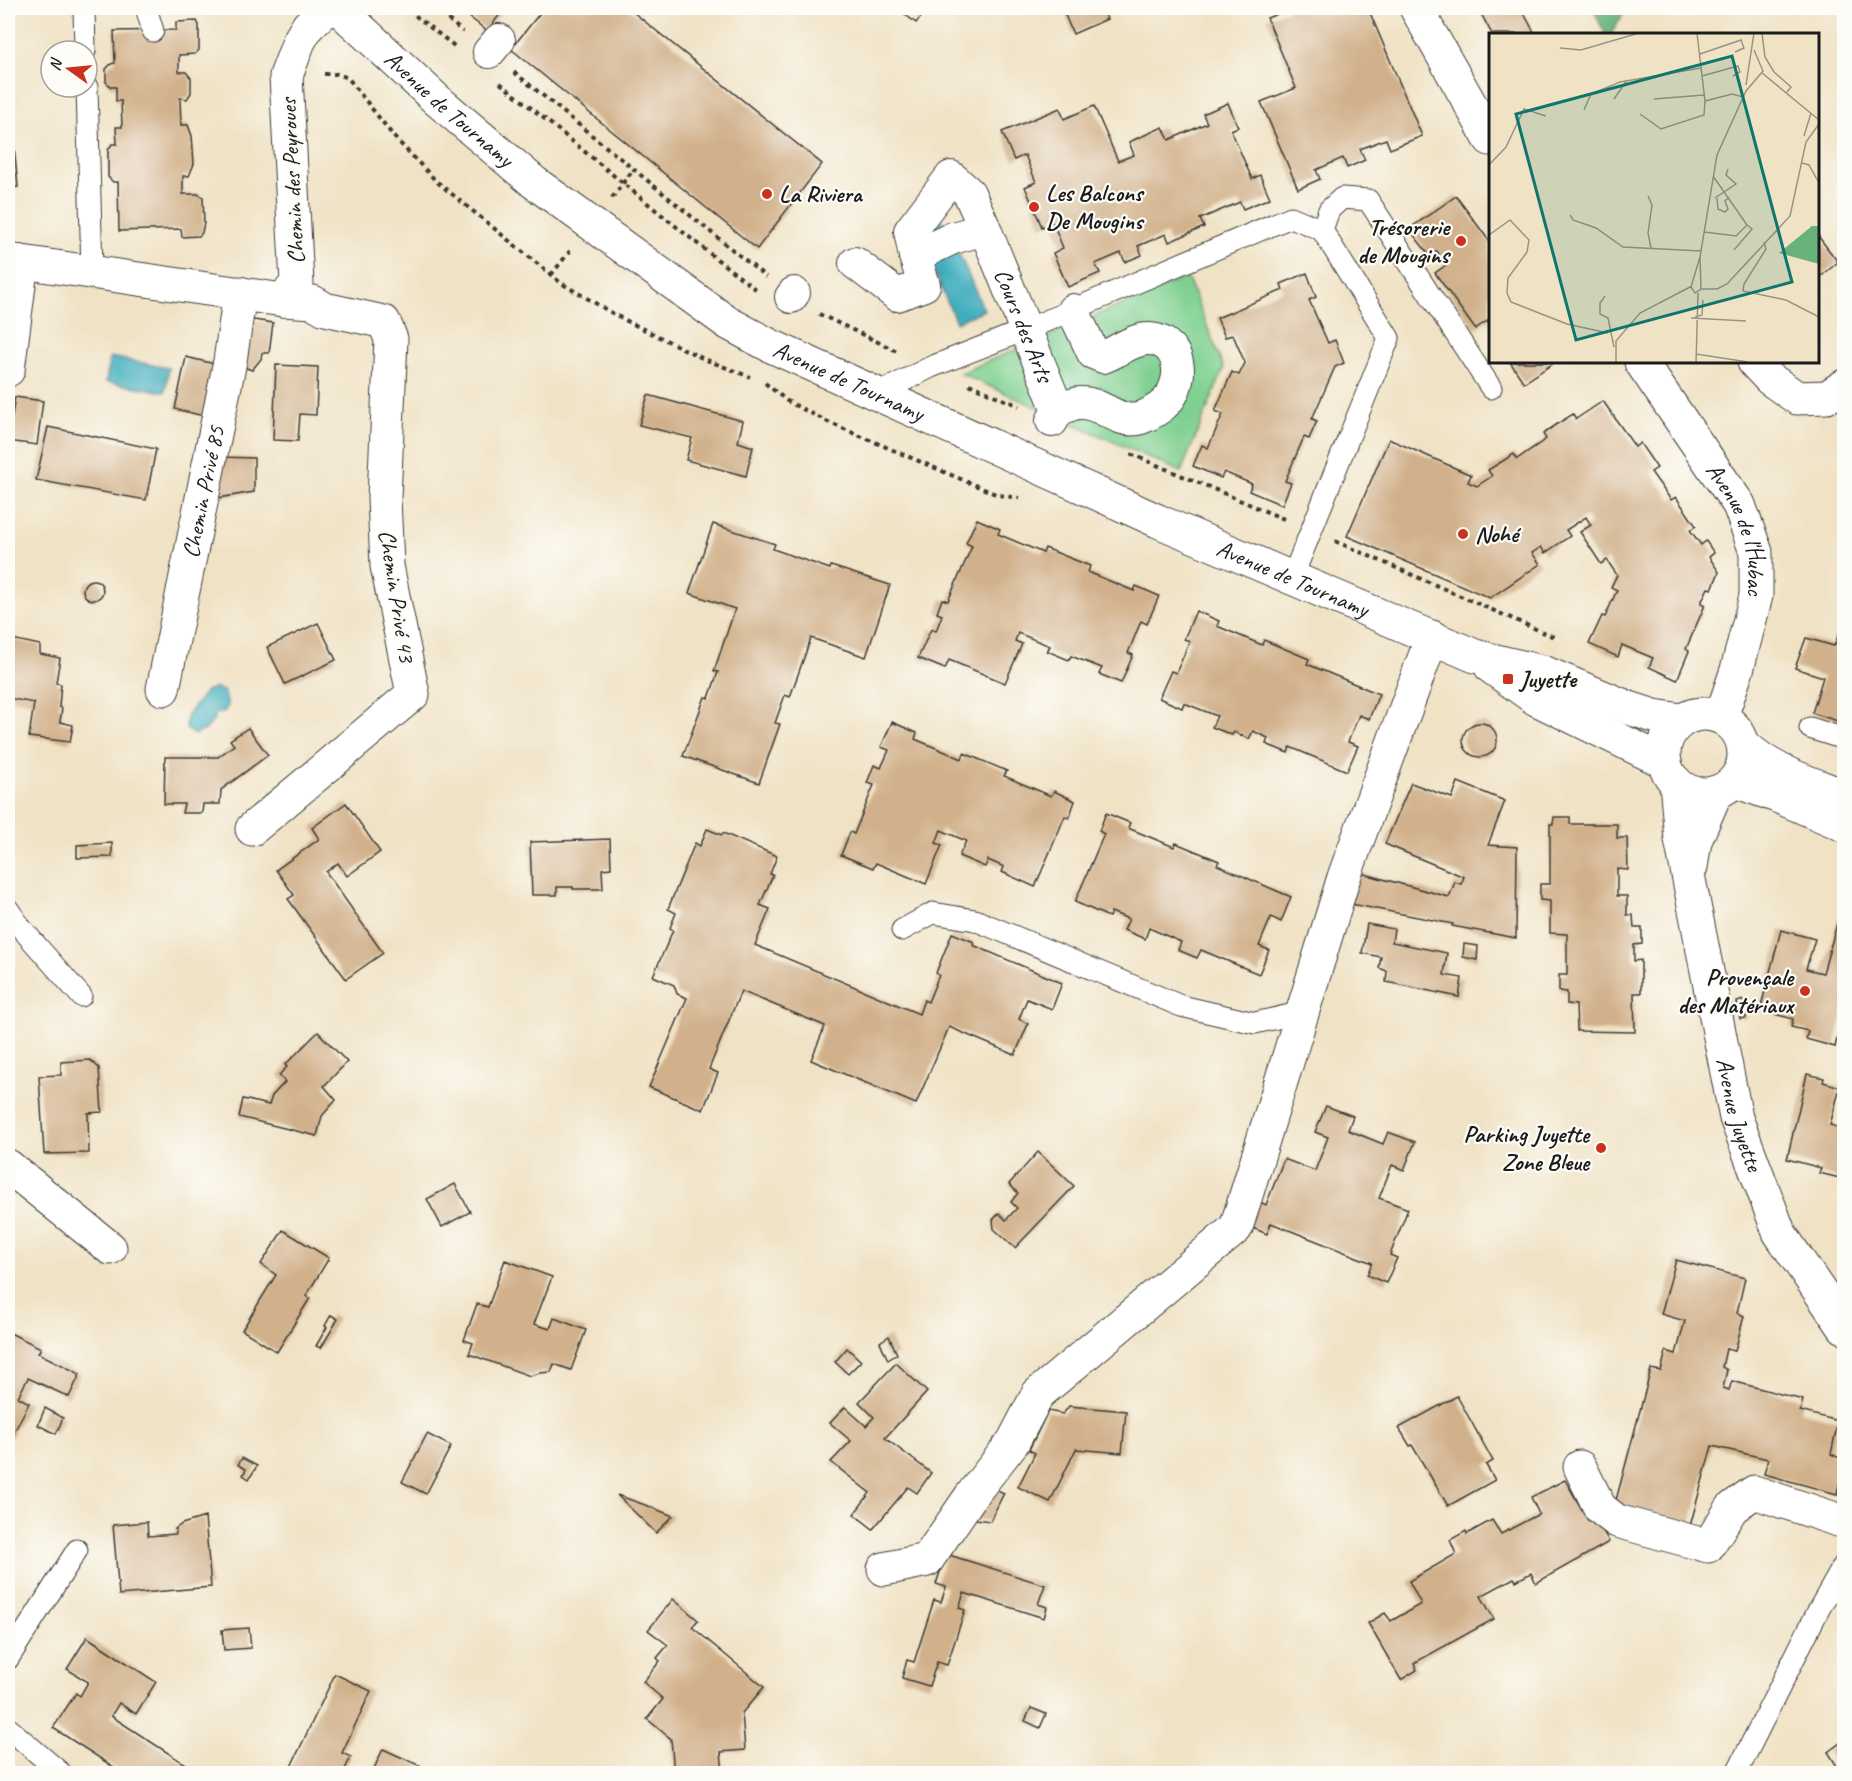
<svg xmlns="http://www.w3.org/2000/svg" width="1852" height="1781" font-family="Caveat,sans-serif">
  <rect width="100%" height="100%" fill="#fdfcf7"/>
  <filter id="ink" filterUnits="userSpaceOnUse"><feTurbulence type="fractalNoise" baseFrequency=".0167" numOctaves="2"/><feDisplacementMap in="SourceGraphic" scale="12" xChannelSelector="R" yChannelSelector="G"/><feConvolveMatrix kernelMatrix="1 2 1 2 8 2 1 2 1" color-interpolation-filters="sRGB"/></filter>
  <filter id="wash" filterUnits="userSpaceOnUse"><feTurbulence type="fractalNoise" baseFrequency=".008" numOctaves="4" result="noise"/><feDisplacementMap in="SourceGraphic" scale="24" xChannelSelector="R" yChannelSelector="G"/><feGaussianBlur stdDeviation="1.35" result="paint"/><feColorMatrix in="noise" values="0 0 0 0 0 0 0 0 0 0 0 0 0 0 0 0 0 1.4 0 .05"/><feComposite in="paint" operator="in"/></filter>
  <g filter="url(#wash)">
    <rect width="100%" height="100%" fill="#f0e2c5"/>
    <!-- green -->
    <polygon fill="#7fd091" stroke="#4e7656" stroke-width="1.5" points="1187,277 1224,368 1181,472 960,373"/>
    <!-- forest -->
    <polygon fill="#67b27b" stroke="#42674c" stroke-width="1.5" points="1593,8 1627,8 1611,34 1605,34"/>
    <!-- water -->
    <g fill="#3fadbd" stroke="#2e646c" stroke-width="1.5">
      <polygon points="933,214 946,224 984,310 956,322 925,251"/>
      <polygon points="110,357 169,368 165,392 106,382"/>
      <path d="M216 688 225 692 228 706 223 713H216C212 726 206 731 194 735L186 729V716L207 690Z"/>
    </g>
    <g id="blocks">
      <!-- building -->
      <g fill="#d1b18b">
        <polygon points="458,8 505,8 487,31"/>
        <polygon points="544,8 628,8 822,164 757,249 511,49"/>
        <polygon points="897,8 929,8 916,23"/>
        <polygon points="1062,8 1102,8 1107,19 1073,34"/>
        <polygon points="1293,8 1368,8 1422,136 1390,149 1386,139 1360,149 1365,160 1347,168 1343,158 1316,170 1320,179 1298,189 1261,102 1296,88 1267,18"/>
        <polygon points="1478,8 1521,8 1535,34 1492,34"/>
        <polygon points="197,21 199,25 199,50 195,54 179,55 179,72 186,72 191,78 191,93 187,99 180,98 181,125 188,125 192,136 194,164 189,176 183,176 183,194 198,194 203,197 204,223 202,233 199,236 182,237 181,229 119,231 118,182 113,182 108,177 108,150 112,144 117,144 116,127 122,127 121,101 116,101 116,87 111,87 106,82 106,69 111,64 115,63 114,31 176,30 176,22"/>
        <polygon points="1228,103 1238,127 1231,130 1252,179 1260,175 1270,198 1243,209 1240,202 1200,219 1204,227 1169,242 1166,234 1138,246 1142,255 1125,262 1121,253 1095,264 1100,273 1068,287 1053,253 1063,248 1053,223 1042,227 1025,187 1036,182 1025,155 1014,160 1002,132 1060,108 1064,119 1094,106 1118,161 1134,155 1129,142 1163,127 1169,140 1207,123 1203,114"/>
        <polygon points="8,104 10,104 18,187 8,188"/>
        <polygon points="1456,196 1490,242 1490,326 1487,321 1475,329 1435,273 1446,265 1437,251 1430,256 1409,229"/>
        <polygon points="1818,236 1838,262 1818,279"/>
        <polygon points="1307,273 1316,297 1309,300 1328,343 1335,340 1344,363 1335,367 1312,419 1317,421 1309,439 1304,437 1285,481 1291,483 1282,505 1249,491 1252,484 1224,472 1221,478 1193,466 1202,445 1208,448 1223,414 1215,411 1232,372 1239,375 1245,363 1233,335 1225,337 1217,318 1283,290 1281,284"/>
        <polygon points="247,319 273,323 269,353 262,353 261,359 252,370 241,366"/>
        <polygon points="186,357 219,365 204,416 175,409"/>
        <polygon points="1510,362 1555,362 1524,383"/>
        <polygon points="276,365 318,367 316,415 300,414 298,441 273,440"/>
        <polygon points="648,395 743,421 738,442 753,447 746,476 686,460 692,438 639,425"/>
        <polygon points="15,397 43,401 37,445 8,441"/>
        <polygon points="1603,401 1635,447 1640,443 1657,468 1651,472 1671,500 1676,497 1696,526 1690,530 1701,545 1706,541 1714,553 1709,557 1719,572 1712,589 1708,588 1701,603 1705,605 1686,649 1689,651 1677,680 1649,667 1653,658 1622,645 1618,657 1589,644 1602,616 1605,617 1617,590 1611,587 1617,575 1607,560 1601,564 1580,532 1591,525 1586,517 1566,530 1570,536 1545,553 1541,547 1532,553 1540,564 1490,598 1347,536 1389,439 1471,475 1468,482 1477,486 1492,476 1488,470 1514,454 1517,459 1546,439 1543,434 1557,424 1573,414 1576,419"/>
        <polygon points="48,427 156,449 146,500 36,480"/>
        <polygon points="220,457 254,458 254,492 218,498"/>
        <polygon points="977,519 1000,529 998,534 1043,553 1045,548 1090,566 1088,572 1134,591 1136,586 1159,596 1147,624 1141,621 1128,653 1133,655 1121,683 1099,674 1102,668 1071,656 1069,660 1047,651 1050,646 1018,633 1015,641 1022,644 1005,683 949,660 945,669 918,658 931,629 936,631 942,615 937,613 942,599 948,601 972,546 966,543"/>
        <polygon points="713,524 775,544 773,549 830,569 831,566 890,585 866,657 811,638 790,697 785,695 775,723 780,724 759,783 683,756 705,697 709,698 718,672 714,671 735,609 689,593"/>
        <circle cx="93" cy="590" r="10"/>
        <polygon points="1196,611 1219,621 1217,626 1262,645 1264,640 1309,659 1307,664 1379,694 1369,719 1359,715 1348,742 1358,746 1347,771 1290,747 1288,753 1266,744 1268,738 1253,731 1249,739 1234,732 1232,735 1212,727 1217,716 1184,703 1182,708 1159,698 1171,671 1176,673 1190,641 1184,639"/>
        <polygon points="318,623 336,660 285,684 267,647"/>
        <polygon points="1844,629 1844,723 1812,713 1823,677 1795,668 1806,638 1834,646 1840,631"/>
        <polygon points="12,639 40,645 40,654 60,658 56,683 61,684 59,707 62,708 60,722 73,725 70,742 29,737 34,703 8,698 8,661"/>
        <polygon points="892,722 917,733 915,739 962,759 964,753 1007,771 1004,776 1051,796 1054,791 1075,801 1069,818 1065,816 1035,887 1002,872 1004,867 988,860 985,867 959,856 966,841 941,830 936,843 942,845 926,884 876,863 873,868 841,855 850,832 854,834 874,785 867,783 874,765 881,768 889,750 881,747"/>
        <circle cx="1480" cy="740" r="17"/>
        <polygon points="248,728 268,755 221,790 220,804 203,804 202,813 182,813 184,804 164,804 165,757 218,757 234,745 230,740"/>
        <polygon points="1458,782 1505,801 1488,845 1517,847 1516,938 1452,926 1453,924 1346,903 1357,872 1449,897 1455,882 1461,884 1464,877 1385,844 1411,783 1452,798"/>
        <polygon points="346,803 380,852 347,876 338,863 326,872 383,953 346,979 288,899 294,895 276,870 319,839 312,828"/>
        <polygon points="1106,813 1130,823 1128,828 1174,847 1176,843 1219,861 1217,865 1291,897 1281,922 1271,917 1259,946 1269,950 1259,974 1201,950 1197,958 1178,950 1181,942 1149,928 1145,939 1124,930 1129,919 1111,912 1109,917 1075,902 1104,834 1099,831"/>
        <polygon points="1554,817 1570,817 1570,824 1617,824 1617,838 1627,838 1628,870 1617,869 1617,896 1627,896 1627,915 1633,915 1634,928 1642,928 1642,944 1634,945 1634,961 1641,960 1641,993 1634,993 1635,1032 1577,1031 1576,1005 1567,1004 1567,992 1559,991 1559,975 1567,975 1567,934 1550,933 1550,901 1540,900 1540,884 1550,884 1550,824 1553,824"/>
        <polygon points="707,829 722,835 723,833 777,856 770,874 773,875 760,905 770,909 755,945 919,1014 924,1000 928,1002 939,975 936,973 952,933 974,942 973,945 1062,983 1052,1009 1027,999 1019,1019 1028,1024 1015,1055 949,1027 916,1104 811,1060 825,1026 741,991 709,1069 718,1073 703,1110 649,1087 687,998 677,994 674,985 653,976 673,930 670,928 676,913 668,909 695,843 700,846"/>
        <polygon points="610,839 611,868 602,869 603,889 573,889 573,887 557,887 557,895 532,895 530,842"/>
        <polygon points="112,843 112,857 77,858 77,845"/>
        <polygon points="1838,920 1844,922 1844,1009 1835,1047 1806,1039 1808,1031 1791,1027 1793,1019 1760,1010 1781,930 1815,939 1806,969 1823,973"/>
        <polygon points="1367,924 1394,929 1392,942 1447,953 1444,975 1462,978 1459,997 1386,982 1387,971 1379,968 1381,957 1362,953"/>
        <polygon points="1464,944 1478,946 1477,960 1463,957"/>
        <polygon points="1743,1000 1746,1018 1740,1019 1737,1002"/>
        <polygon points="318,1032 347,1062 324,1086 336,1100 322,1116 317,1136 239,1117 243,1099 269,1105 272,1096 285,1082 279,1075 287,1067 285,1065"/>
        <polygon points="90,1060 99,1068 102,1112 88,1113 89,1153 44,1154 39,1076 61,1075 61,1062"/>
        <polygon points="1807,1074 1824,1078 1823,1082 1840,1087 1830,1125 1844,1129 1844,1179 1819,1173 1821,1168 1787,1159"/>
        <polygon points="1326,1106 1353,1116 1348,1130 1383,1144 1388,1132 1415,1142 1404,1170 1392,1165 1379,1198 1408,1209 1390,1255 1397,1258 1386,1283 1367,1275 1372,1263 1271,1223 1267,1234 1248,1226 1258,1201 1266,1205 1284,1159 1315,1171 1328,1137 1315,1132"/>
        <polygon points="1038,1152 1074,1186 1015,1248 994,1229 993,1220 999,1213 1006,1220 1017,1208 1011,1202 1018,1193 1009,1184"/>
        <polygon points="455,1184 470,1212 442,1227 427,1199"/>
        <polygon points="283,1230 329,1258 306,1296 310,1298 277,1352 242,1330 276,1275 261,1264"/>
        <polygon points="505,1260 552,1277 534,1324 550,1329 554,1318 586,1330 571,1370 554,1364 551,1372 540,1373 530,1376 469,1354 473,1343 464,1340 477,1304 488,1307"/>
        <polygon points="1676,1260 1745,1278 1737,1313 1744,1316 1735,1351 1726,1349 1722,1367 1727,1370 1723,1388 1729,1390 1732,1381 1803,1400 1800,1411 1838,1421 1831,1454 1844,1460 1837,1494 1764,1474 1768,1459 1712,1446 1690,1526 1615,1504 1651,1369 1661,1371 1666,1351 1676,1354 1685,1321 1661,1314"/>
        <polygon points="331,1315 338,1319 321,1348 316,1346 327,1327 325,1326"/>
        <polygon points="8,1332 41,1348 38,1353 80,1374 69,1397 28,1378 18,1397 29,1403 11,1438 8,1436"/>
        <polygon points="889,1336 897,1354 888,1360 880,1342"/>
        <polygon points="847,1348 861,1361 848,1374 835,1362"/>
        <polygon points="896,1363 927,1392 885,1438 931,1473 917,1493 908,1487 873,1529 854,1514 870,1493 831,1462 851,1441 830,1423 845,1407 866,1426 874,1417 859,1402"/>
        <polygon points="1457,1396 1493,1461 1486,1465 1495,1480 1448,1506 1412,1445 1410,1446 1399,1428"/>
        <polygon points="1069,1406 1126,1411 1122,1453 1076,1449 1050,1502 1018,1487 1035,1453 1029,1450 1048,1411 1063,1414"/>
        <polygon points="45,1408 63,1418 56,1434 38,1425"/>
        <polygon points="427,1434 451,1446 426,1494 402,1482"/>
        <polygon points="242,1458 257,1466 249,1479 243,1475 246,1469 238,1465"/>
        <polygon points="1565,1480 1588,1520 1595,1517 1609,1542 1536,1583 1531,1573 1516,1581 1514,1578 1481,1596 1494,1619 1414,1663 1417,1670 1401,1680 1368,1623 1385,1613 1391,1621 1421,1604 1409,1581 1456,1554 1450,1540 1466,1531 1467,1534 1492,1520 1501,1534 1539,1514 1531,1497"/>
        <polygon points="991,1487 1004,1493 990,1521 968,1518"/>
        <polygon points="617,1495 648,1506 673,1516 656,1533"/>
        <polygon points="205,1517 211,1587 119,1595 113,1525 147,1522 148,1536 176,1534 175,1529 182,1524"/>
        <polygon points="946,1554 1045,1585 1038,1604 1047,1607 1044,1618 964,1593 959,1608 965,1610 947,1665 937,1662 929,1686 902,1678 907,1660 914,1662 934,1600 941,1602 946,1587 936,1584"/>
        <polygon points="673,1599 698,1620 692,1627 764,1687 742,1713 745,1750 721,1752 723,1772 674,1773 671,1739 647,1719 663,1699 643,1682 660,1661 657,1658 668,1645 648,1630"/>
        <polygon points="249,1628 251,1648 224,1650 222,1630"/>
        <polygon points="87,1637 156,1682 136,1714 119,1703 111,1716 185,1764 179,1773 123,1773 53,1728 76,1693 80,1696 88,1682 67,1669"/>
        <polygon points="335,1674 371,1691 342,1753 351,1757 343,1773 288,1773"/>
        <polygon points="1031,1708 1046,1714 1040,1728 1025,1721"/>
        <polygon points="1844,1740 1844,1773 1826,1773 1837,1766 1828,1752"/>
        <polygon points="383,1749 436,1773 372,1773"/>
      </g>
    </g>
  </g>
  <g filter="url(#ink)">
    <use href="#blocks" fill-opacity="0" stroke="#3c3a35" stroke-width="1.5"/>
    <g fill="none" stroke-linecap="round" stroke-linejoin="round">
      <!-- service casing -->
      <g stroke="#3c3a35" stroke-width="23">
        <g id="service">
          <polyline points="84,8 85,51"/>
          <polyline points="146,8 153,31"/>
          <polyline points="87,87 92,272"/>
          <polyline points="1322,230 1329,210 1342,198 1368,200 1491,388"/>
          <polyline points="877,394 931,367 1025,330 1291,217 1322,230 1389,338 1292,578"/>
          <polyline points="1810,728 1844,739"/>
          <polyline points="8,909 22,929 81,996"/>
          <polyline points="902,930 933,913 975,920 1181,1006 1255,1023 1303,1012"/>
          <polyline points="8,1659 77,1550"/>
          <polyline points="8,1728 62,1774"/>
          <polyline points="1736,1774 1819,1609 1844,1565"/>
        </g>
      </g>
      <!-- pedestrian casing -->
      <g stroke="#3c3a35" stroke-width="34">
        <g id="pedestrian">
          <polyline points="489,52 499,40"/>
          <polyline points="915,256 910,231 951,177 969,193 985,229"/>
          <path id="s1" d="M855 263 897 295 924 285 915 256 953 238 985 229 1058 410 1052 421"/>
          <polyline points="791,297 794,293"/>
          <path d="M1058 410C1064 408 1073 403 1080 403 1101 401 1119 426 1141 418 1153 413 1168 404 1173 392 1184 370 1177 341 1150 339 1133 338 1118 352 1103 357L1093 353 1073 310"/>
        </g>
      </g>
      <!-- minor casing -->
      <g stroke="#3c3a35" stroke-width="35">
        <g id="minor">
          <polyline points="1416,8 1490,139"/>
          <polyline points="8,260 283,300 297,283 286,76 299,41 308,26 327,8"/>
          <path id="s2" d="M1641 362 1739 505 1756 552V596L1737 670 1721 717"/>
          <polyline points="1754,362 1770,379 1797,398 1827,397 1844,386"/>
          <polyline points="8,370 22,262"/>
          <path id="s3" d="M163 689 230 361 240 293"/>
          <path d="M1744 745C1772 772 1809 782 1844 796"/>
          <polyline points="1735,781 1777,796 1844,825"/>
          <path id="s4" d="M1676 782 1681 839 1736 1118 1779 1232 1844 1327"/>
          <polyline points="252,829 413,694 387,566 384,498 391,339 384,322 325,309 313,302 283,300"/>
          <polyline points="1691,867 1695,841 1716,792"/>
          <polyline points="8,1166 110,1248"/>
          <polyline points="1580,1467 1600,1508 1617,1521 1708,1546 1732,1508 1754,1492 1838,1520 1844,1520"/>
          <polyline points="884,1569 927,1560 971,1496 1013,1442 1038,1394 1236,1228 1344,877 1432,637"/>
        </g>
      </g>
      <!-- secondary casing -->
      <g stroke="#3c3a35" stroke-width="35">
        <g id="secondary">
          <path id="s5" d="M338 8 437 100 535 183 728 323 769 345 1158 521 1475 656 1543 672 1629 708 1654 716 1682 720"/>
          <polyline points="1491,667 1536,699 1665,762"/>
          <circle cx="1704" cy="754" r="40"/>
        </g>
      </g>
      <!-- path -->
      <g stroke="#3c3a35" stroke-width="4" stroke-dasharray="4.5 4.5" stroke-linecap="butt">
        <polyline points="410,8 417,17 457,48"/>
        <polyline points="434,8 463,32"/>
        <polyline points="514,72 766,277"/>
        <polyline points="324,74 337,74 348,78 395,138 436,181 561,283 619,317 704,359 750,377"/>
        <path d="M500 83C587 152 670 224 758 291"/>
        <polyline points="612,198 633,170"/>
        <polyline points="551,275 570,251"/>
        <polyline points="819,314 899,352"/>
        <polyline points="765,383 787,401 830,423 998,495 1019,498"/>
        <polyline points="969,384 1019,406"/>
        <polyline points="1131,454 1284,519"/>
        <polyline points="1335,541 1554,637"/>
      </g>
      <!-- service -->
      <use href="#service" stroke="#fff" stroke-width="21"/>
      <!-- pedestrian -->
      <use href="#pedestrian" stroke="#fff" stroke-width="32"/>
      <!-- minor -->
      <use href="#minor" stroke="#fff" stroke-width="33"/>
      <!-- secondary -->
      <use href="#secondary" stroke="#fff" stroke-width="33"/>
    </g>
  </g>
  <!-- markers -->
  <g fill="#c8321e" stroke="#fdfcf7" stroke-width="2">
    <circle cx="767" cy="194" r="6"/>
    <circle cx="1034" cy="207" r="6"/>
    <circle cx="1461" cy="241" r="6"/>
    <circle cx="1463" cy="534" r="6"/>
    <rect x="1502" y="673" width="12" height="12" rx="3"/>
    <circle cx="1805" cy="991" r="6"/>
    <circle cx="1601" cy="1148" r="6"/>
  </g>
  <g text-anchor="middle" stroke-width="4.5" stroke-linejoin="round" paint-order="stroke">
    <!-- street labels -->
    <g font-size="24" fill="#1c1c1c" stroke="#fdfcf7">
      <text dy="8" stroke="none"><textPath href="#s5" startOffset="150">Avenue de Tournamy</textPath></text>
      <text transform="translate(292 181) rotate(-93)" y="8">Chemin des Peyroues</text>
      <text dy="8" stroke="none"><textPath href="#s1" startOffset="291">Cours des Arts</textPath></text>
      <text dy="8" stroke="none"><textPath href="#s5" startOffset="636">Avenue de Tournamy</textPath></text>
      <text dy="8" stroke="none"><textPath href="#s3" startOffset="201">Chemin Privé 85</textPath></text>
      <text dy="8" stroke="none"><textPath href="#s2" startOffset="196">Avenue de l'Hubac</textPath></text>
      <text dy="8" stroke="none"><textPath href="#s5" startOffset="1122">Avenue de Tournamy</textPath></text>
      <text transform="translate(397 596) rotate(81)" y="8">Chemin Privé 43</text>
      <text dy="8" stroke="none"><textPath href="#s4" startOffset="339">Avenue Juyette</textPath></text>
    </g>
    <!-- poi labels -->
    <g font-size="24" font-weight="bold" fill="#1c1c1c" stroke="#fdfcf7" text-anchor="start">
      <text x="1046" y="201">Les Balcons<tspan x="1046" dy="28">De Mougins</tspan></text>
      <text x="779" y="202">La Riviera</text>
      <text x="1449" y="235" text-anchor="end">Trésorerie<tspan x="1449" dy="28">de Mougins</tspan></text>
      <text x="1475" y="542">Nohé</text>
      <text x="1520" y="687">Juyette</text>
      <text x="1793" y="985" text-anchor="end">Provençale<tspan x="1793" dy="28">des Matériaux</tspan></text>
      <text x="1589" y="1142" text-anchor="end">Parking Juyette<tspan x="1589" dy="28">Zone Bleue</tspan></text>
    </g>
  </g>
  <!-- overview -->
  <g transform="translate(1489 33)">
    <rect width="330" height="330" fill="#f0e2c5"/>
    <path d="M323 193H330V231L290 220Z" fill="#67b27b"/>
    <path fill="none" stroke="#9b9381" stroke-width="1.5" d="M208 0 216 68 243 61 254 64M273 0 276 24 285 39 302 54 298 59M71 15 92 17 150 0M211 21 252 7 255 15 246 19M273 40 330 87M213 43 249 33 251 39 244 43M257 52 265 0M125 66 138 47M165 66 215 62M95 77 102 61 131 49 212 35M151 81 172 96 215 82 216 68M315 103 322 80M313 130 320 132 330 150M0 132 17 114 35 76 57 83M159 163 163 172 159 200 162 215M226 165 247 151 237 142 239 136M228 165 229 176 236 179 239 176 236 168 240 164M81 182 84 187 107 195 134 214 212 218M215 199 247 203 258 192 224 143M0 202 21 187 40 207 38 219 19 245 18 260 22 269 78 291 119 300M275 209 277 216 255 251 254 258 297 267 330 284M245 217 263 196 258 192M211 224 202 254 206 260 212 256 211 224 228 122 257 58 274 38 265 17M212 256H228L238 251 301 183 317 109 330 91M116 263 111 270V281L119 285 125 314M206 284 213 282 214 267M202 285 257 288M207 321 259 329M127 330V308L151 280 203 253M207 330 209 260"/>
    <path fill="#0f766e" fill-opacity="0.15" stroke="#0f766e" stroke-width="3" d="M243 23 303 249 87 307 27 81Z"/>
    <rect width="330" height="330" fill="none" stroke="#1c1c1c" stroke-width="3"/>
  </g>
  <!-- margin -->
  <rect width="1852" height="1781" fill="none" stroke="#fdfcf7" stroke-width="30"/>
  <!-- north arrow -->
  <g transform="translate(69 69) rotate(285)"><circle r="28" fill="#fdfcf7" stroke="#a3a29f" stroke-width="1.5"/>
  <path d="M0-4.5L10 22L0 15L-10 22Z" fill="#c8321e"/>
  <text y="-9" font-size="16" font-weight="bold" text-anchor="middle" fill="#1c1c1c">N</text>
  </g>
</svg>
